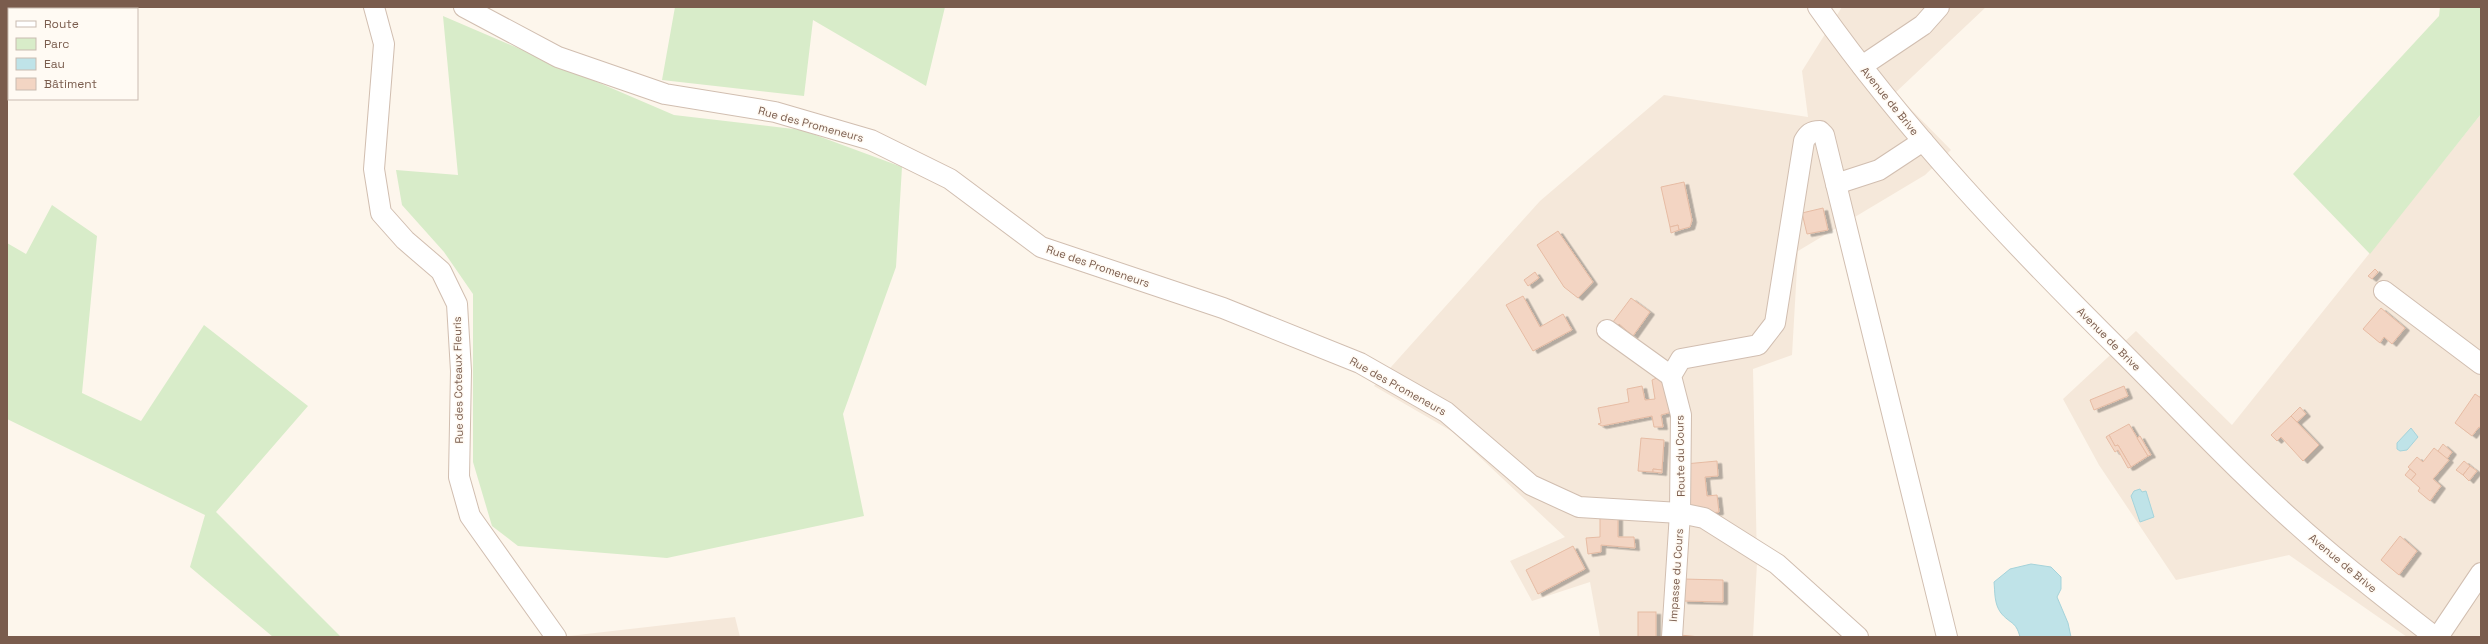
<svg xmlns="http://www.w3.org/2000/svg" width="2488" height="644" font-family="'Space Grotesk',sans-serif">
  <defs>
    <filter id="shadow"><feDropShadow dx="4.5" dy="2.5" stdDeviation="0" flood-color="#0004"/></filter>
  </defs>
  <rect width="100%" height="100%" fill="#fdf6ec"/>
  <!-- residential -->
  <g fill="#f5e8da">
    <polygon points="1842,7 1986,7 1895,93 1951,150 1925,175 1798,251 1792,355 1753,369 1757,563 1753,637 1600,637 1590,582 1532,601 1510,561 1565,537 1453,432 1374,386 1540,201 1664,95 1808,117 1802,71"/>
    <polygon points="2481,114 2481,637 2407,637 2289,555 2176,580 2099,465 2063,399 2136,331 2232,425"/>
    <polygon points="735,617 740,637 560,637"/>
  </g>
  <!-- green -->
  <g fill="#d8ecc9">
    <polygon points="675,7 945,7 926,86 813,20 804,96 662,80"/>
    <polygon points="2440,7 2481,7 2481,114 2370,254 2293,174 2439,16"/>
    <polygon points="443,16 674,115 802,130 902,167 896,267 843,414 864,516 667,558 518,546 492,526 473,462 473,294 444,252 402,205 396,170 458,175"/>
    <polygon points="52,205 97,236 82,393 141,421 204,325 308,406 216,512 341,637 273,637 190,567 205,515 7,419 7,243 26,254"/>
  </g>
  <!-- water -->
  <g fill="#bfe3e8" stroke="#a5d3da">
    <polygon points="2411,428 2418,437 2407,450 2400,451 2397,449 2397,443"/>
    <polygon points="2140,489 2142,492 2146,491 2154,517 2140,522 2131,496 2134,491"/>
    <path d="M2031 564 2051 567 2061 577V589L2057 597 2068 623 2071 637H2020C2016 621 2010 624 2001 613 1994 604 1995 592 1994 582L2010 569Z"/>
  </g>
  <!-- building -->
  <g fill="#f3d5c3" stroke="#e6bba3" filter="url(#shadow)">
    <polygon points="1684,182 1692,220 1690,227 1679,230 1678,225 1670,227 1661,187"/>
    <polygon points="1823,208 1828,230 1807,234 1802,213"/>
    <polygon points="1678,225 1679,230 1671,233 1670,227"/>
    <polygon points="1558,231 1593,282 1578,298 1564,287 1537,245"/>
    <polygon points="2375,269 2378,272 2372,279 2368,276"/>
    <polygon points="1535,272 1539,278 1528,286 1524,280"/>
    <polygon points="1523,296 1540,327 1563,314 1572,330 1533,351 1506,305"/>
    <polygon points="1631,298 1650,312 1633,336 1619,324 1615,329 1610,326"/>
    <polygon points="2381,308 2405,328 2392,344 2384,337 2380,343 2363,329"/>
    <polygon points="1659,377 1669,395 1672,412 1661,415 1663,427 1654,427 1652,416 1602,426 1598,424 1601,423 1598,408 1629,402 1627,389 1642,386 1645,400 1655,399 1652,380"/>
    <polygon points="2124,386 2128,396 2094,410 2090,400"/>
    <polygon points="2475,394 2481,398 2481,428 2479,427 2472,436 2455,423"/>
    <polygon points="2300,407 2306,414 2297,422 2291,416"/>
    <polygon points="2291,416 2319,445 2303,461 2281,437 2277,441 2271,435"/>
    <polygon points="2129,424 2148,456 2131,467 2118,445 2115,446 2109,435"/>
    <polygon points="2109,435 2115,446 2118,445 2131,467 2128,468 2118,450 2115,452 2106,437"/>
    <polygon points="2140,436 2151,455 2148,456 2137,438"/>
    <polygon points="1641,438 1664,440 1662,470 1653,469 1653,472 1638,471"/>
    <polygon points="2443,444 2452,452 2447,459 2438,451"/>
    <polygon points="2434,448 2449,460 2433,479 2441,486 2430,501 2418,491 2420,488 2411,480 2416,474 2408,467 2417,457 2423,462"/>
    <polygon points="1717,461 1718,476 1705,477 1707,496 1717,495 1719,512 1704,514 1690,509 1685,464"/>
    <polygon points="2464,461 2470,466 2463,475 2456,470"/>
    <polygon points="2470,466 2477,471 2469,481 2463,475"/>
    <polygon points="1653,469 1662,470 1662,473 1653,472"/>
    <polygon points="2410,469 2416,474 2411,480 2405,475"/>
    <polygon points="1618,513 1618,537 1634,537 1635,548 1601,545 1601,552 1588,554 1586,538 1600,537 1600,514"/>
    <polygon points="2400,536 2417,551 2399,575 2381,560"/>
    <polygon points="1573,546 1585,569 1538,594 1526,570"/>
    <polygon points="1683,579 1723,580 1723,602 1683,601"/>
    <rect x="1638" y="612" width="18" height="25"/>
    <polygon points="1680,635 1700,637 1679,637"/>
  </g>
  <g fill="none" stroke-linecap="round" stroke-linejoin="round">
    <!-- minor casing -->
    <g stroke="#d1beb0" stroke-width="22">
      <g id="minor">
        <polyline points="374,7 384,44 374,169 381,213 405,240 441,271 457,304 461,371 459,477 470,516 556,637"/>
        <polyline points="464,7 558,57 665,94 775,112 871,140 950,179 1041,247 1223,308 1360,363 1446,412 1531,485 1579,507 1680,513 1704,518 1777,564 1858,637"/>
        <path d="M1818 7C1907 133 2014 245 2123 353 2189 419 2253 488 2324 548 2360 579 2398 608 2435 637"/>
        <polyline points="1862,66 1923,25 1939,7"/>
        <polyline points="1836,184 1879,170 1923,141"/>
        <polyline points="2384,291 2481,364"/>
        <polyline points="1607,330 1671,376"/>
        <path d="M1672 637 1680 513 1681 415 1671 376 1681 359 1758 345 1775 323 1804 141C1808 134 1811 131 1820 131L1824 135 1947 637"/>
        <polyline points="2438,637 2481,573"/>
      </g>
    </g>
    <!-- minor -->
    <use href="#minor" stroke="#fff" stroke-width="20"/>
  </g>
  <g text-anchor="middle" stroke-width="3" stroke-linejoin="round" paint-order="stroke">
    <!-- street labels -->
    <g font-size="11" fill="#7a5c4d" stroke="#fffaf3">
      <text transform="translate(1890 101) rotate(51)" y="4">Avenue de Brive</text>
      <text transform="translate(811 124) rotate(15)" y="4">Rue des Promeneurs</text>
      <text transform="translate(1098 266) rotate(19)" y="4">Rue des Promeneurs</text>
      <text transform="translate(2109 339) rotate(45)" y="4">Avenue de Brive</text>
      <text transform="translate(458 380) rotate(-91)" y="4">Rue des Coteaux Fleuris</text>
      <text transform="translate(1398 386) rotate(29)" y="4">Rue des Promeneurs</text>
      <text transform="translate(1680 456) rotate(-91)" y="4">Route du Cours</text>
      <text transform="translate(2343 563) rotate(40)" y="4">Avenue de Brive</text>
      <text transform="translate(1676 575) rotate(-86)" y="4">Impasse du Cours</text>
    </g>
  </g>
  <!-- border -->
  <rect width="2488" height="644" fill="none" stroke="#7a5c4d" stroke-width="16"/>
  <!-- legend -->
  <rect x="8" y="8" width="130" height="92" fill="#fffaf3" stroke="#cabbb1"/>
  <rect x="16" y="21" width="20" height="6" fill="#ffffff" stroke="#cabbb1"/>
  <text x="44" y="28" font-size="12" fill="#7a5c4d">Route</text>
  <rect x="16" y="38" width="20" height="12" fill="#d8ecc9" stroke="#cabbb1"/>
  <text x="44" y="48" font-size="12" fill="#7a5c4d">Parc</text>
  <rect x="16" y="58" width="20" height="12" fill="#bfe3e8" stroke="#cabbb1"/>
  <text x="44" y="68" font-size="12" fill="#7a5c4d">Eau</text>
  <rect x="16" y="78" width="20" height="12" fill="#f3d5c3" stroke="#cabbb1"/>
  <text x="44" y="88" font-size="12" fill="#7a5c4d">Bâtiment</text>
</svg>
